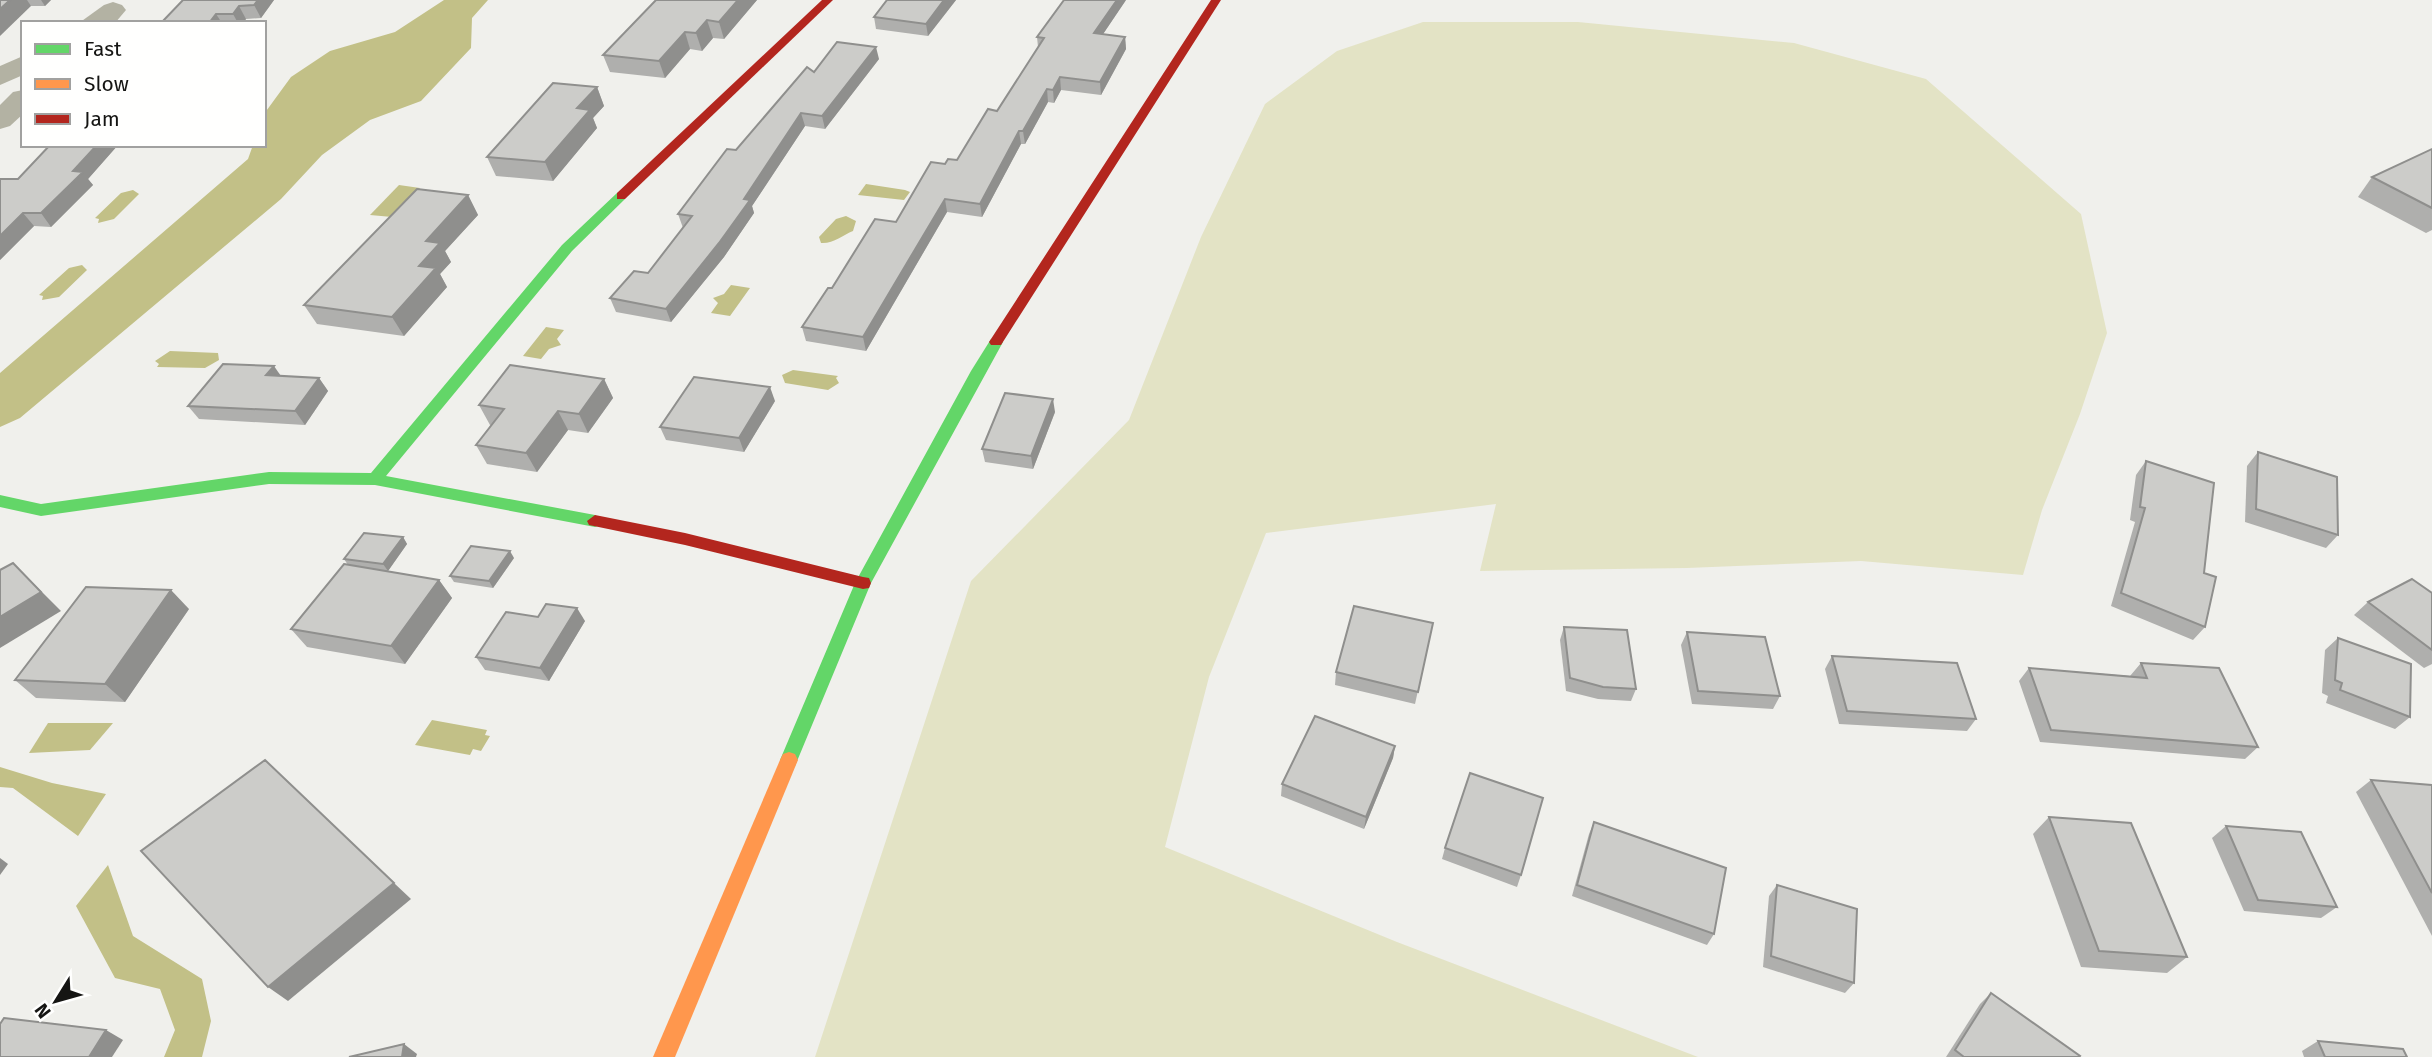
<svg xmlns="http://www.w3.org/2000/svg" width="2432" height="1057" font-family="'Fira Sans',sans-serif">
  <rect width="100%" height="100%" fill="#f0f0ec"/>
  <!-- green -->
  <polygon fill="#e3e3c5" points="1423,22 1578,22 1794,43 1926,79 2081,214 2107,333 2080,414 2042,510 2023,575 1861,561 1687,568 1480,571 1496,504 1266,533 1209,677 1165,847 1397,942 1698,1057 815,1057 971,581 1129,420 1201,237 1265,104 1337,51"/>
  <!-- water -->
  <g fill="#c2c087">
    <polygon points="444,0 488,0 472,18 471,48 421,101 370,120 322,155 281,199 20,418 0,427 0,373 248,159 253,145 264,145 264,114 291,77 330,51 395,32"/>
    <polygon points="866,184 905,190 910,192 904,200 858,195"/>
    <polygon points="399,185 420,188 392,217 370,215"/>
    <polygon points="133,190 139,194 114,219 98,223 99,219 95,218 121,193"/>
    <path d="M846 216 856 221 853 231C843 235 833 244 821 243L819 237 836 219Z"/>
    <polygon points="82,265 87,270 59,297 42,300 43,296 39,295 69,268"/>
    <polygon points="731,285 750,288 730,316 711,313 718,303 713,298 724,294"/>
    <polygon points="546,327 564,330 557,339 561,345 549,349 541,359 523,356"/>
    <polygon points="170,351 218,353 219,360 205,368 157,367 159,364 155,361"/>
    <polygon points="793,370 838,376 836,378 839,383 828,390 785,383 782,375"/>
    <polygon points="432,720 487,730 485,735 490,736 481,751 473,749 470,755 415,745"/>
    <polygon points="48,723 113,723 90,750 29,753"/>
    <polygon points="0,767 52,783 106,794 78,836 13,788 0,787"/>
    <polygon points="108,865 133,936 202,979 211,1021 202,1057 164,1057 175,1030 160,989 115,978 76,906"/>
  </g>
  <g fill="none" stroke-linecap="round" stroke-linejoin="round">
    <!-- street -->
    <g fill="#b3b2a3" fill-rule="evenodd">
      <polygon points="113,2 122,5 126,10 115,23 79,23 104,5"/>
      <polygon points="23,56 23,75 0,85 0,66"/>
      <polygon points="23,90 23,114 10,126 0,129 0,105 13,92"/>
    </g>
    <!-- fast -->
    <g fill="#63d668" fill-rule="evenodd">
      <polygon points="621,192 625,193 625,199 572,251 386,476 595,515 603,521 601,525 595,527 375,485 269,484 41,516 0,507 0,495 41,504 269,472 371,473 562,245 617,193"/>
      <polygon points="996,337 1003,342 871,583 795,766 789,768 783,766 780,760 855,583 971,371 991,339"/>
    </g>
    <!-- slow -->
    <polygon fill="#ff974d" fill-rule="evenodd" points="789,752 795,754 798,760 675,1057 653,1057 780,760 783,754"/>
    <!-- jam -->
    <g fill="#b3261e" fill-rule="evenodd">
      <polygon points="822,0 833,0 625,199 617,199 617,193"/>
      <polygon points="1211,0 1221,0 1001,345 991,345 989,342 991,339"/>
      <polygon points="595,515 685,533 863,577 869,578 871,583 869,588 863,589 685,545 589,525 587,521"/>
    </g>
  </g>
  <!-- wall -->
  <g fill="#afafad">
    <polygon points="0,0 51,0 45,6 31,6"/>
    <polygon points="183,0 274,0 261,18 246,19 243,23 161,23"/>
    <polygon points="656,0 757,0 724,39 713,38 702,51 690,49 665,78 610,72 603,55"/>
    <polygon points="887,0 956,0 928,36 876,29 874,17"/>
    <polygon points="1126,0 1103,34 1125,37 1126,49 1101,95 1061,90 1054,103 1048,102 1025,144 1021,144 982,217 947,212 866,351 806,341 802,327 832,288 896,222 945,164 957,160 997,111 1038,47 1037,37"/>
    <polygon points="879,59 825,129 805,126 752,206 754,213 724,257 671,322 616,312 610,298 648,273 683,228 678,214 736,150 814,72"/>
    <polygon points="597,87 604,106 593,118 597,128 553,181 496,176 487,157"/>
    <polygon points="50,145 118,145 88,179 93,185 51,227 34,226 0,260 18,179"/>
    <polygon points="2432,149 2432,230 2426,233 2358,197 2372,177"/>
    <polygon points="468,195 478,215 445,251 451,262 440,274 447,287 404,336 317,324 304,305"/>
    <polygon points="281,376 319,378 328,391 305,425 199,419 188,406"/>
    <polygon points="604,379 613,398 588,433 568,430 537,472 487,464 476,445 491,425 490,425 479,405"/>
    <polygon points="775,401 744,452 666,440 660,427"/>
    <polygon points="1055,412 1033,469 985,462 982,449"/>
    <polygon points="2258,452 2338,535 2326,548 2245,522 2247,466"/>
    <polygon points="2146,461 2204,573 2205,627 2193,640 2111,606 2135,522 2130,520 2136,475"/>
    <polygon points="403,537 407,544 388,571 439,580 452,598 405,664 307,647 291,629 348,565 344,559"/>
    <polygon points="514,558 493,588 454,582 450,576"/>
    <polygon points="2432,593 2432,664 2424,668 2354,615 2368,602"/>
    <polygon points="189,609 125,702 36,698 15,680"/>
    <polygon points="538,617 585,621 549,681 485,670 476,657"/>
    <polygon points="1433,623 1415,704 1335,685 1336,672"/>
    <polygon points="1564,627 1636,689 1631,701 1598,699 1566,691 1560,640"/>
    <polygon points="1687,632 1780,696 1773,709 1692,704 1681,645"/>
    <polygon points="2338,638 2410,717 2395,729 2326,703 2328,696 2322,693 2325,650"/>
    <polygon points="1832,656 1976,719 1967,731 1839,724 1825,669"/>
    <polygon points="2141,663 2258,747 2245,759 2040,742 2019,681 2029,668 2130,676"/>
    <polygon points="1395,746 1393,758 1364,829 1281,796 1282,784"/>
    <polygon points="2371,780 2432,785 2432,936 2356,792"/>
    <polygon points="2049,817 2187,957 2167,973 2081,967 2033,834"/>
    <polygon points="1594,822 1714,934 1707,945 1572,896 1589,834"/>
    <polygon points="2226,826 2337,907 2321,918 2244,911 2212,838"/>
    <polygon points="1445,848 1521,875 1517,887 1442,859"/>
    <polygon points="1777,885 1854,983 1845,993 1763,967 1769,896"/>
    <polygon points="1991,993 2079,1057 1946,1057 1980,1004"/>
    <polygon points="2318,1041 2407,1057 2304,1057 2302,1051"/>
  </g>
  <!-- shaded-wall -->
  <g fill="#8f8f8d">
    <polygon points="10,0 27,0 31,6 0,36 0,9"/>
    <polygon points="41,0 51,0 45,6"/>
    <polygon points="258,0 274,0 261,18 254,5"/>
    <polygon points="738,0 757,0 724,39 719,22"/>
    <polygon points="944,0 956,0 928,36 926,24"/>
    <polygon points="1117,0 1126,0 1095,46 1094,33"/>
    <polygon points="239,6 246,19 243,23 238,23 233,14"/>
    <polygon points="216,14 222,23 209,23"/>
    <polygon points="707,20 713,38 702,51 696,33"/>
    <polygon points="685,32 690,49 665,78 659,61"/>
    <polygon points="1125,37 1126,49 1101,95 1100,82"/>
    <polygon points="876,47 879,59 825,129 822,116"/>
    <polygon points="1060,77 1061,90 1054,103 1053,90"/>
    <polygon points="597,87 604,106 593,118 597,128 553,181 545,162 577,108"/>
    <polygon points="1047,89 1048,102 1025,144 1023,131"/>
    <polygon points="801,113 805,126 752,206 754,213 724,257 671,322 666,309 744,199"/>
    <polygon points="1019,131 1021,144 982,217 980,204"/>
    <polygon points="97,145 118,145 88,179 93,185 51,227 41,213 73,171"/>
    <polygon points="468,195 478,215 445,251 451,262 440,274 447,287 404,336 392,317 419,266 426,241"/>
    <polygon points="945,199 947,212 866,351 863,337"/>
    <polygon points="23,213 34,226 0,260 0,236"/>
    <polygon points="274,366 283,379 266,375"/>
    <polygon points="319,378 328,391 305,425 295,411"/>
    <polygon points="604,379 613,398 588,433 579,414"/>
    <polygon points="770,387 775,401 744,452 739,438"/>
    <polygon points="1053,399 1055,412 1033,469 1031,456"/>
    <polygon points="558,411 568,430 537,472 526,453"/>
    <polygon points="403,537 407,544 388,571 383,564"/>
    <polygon points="510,551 514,558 493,588 489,581"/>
    <polygon points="13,563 61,611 0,648 0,617"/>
    <polygon points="439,580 452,598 405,664 391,646"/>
    <polygon points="171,590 189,609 125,702 105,684"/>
    <polygon points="577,608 585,621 549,681 540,668"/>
    <polygon points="1395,746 1393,758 1364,829 1366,817"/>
    <polygon points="0,858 8,864 0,875"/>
    <polygon points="394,883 411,899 288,1001 268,987"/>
    <polygon points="106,1030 123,1040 112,1057 89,1057"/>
    <polygon points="404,1044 417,1054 416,1057 402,1057"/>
  </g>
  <!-- building -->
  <g fill="#ccccc9" stroke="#8f8f8d" stroke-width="2">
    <polygon points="0,0 10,0 0,9"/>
    <polygon points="183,0 258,0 254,5 239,6 233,14 216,14 209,23 161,23"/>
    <polygon points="656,0 738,0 719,22 707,20 696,33 685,32 659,61 603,55"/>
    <polygon points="887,0 944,0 926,24 874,17"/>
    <polygon points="1064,0 1117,0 1094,33 1125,37 1100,82 1060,77 1053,90 1047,89 1023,131 1019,131 980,204 945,199 863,337 802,327 828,288 832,288 875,219 896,222 931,162 945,164 948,159 957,160 988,109 997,111 1044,38 1037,37"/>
    <polygon points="837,42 876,47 822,116 801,113 744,199 750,200 719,243 666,309 610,298 634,271 648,273 692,216 678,214 727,149 736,150 807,67 814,72"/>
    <polygon points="553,83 597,87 577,108 590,110 545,162 487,157"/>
    <polygon points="50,145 97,145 73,171 83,172 41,213 23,213 0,236 0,179 18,179"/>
    <polygon points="2432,149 2432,208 2372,177"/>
    <polygon points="417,189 468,195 426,241 440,243 419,266 436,268 392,317 304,305"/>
    <polygon points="223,364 274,366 266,375 319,378 295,411 188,406"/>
    <polygon points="510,365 604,379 579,414 558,411 526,453 476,445 504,409 479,405"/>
    <polygon points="694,377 770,387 739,438 660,427"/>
    <polygon points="1005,393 1053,399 1031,456 982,449"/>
    <polygon points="2258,452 2337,477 2338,535 2256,509"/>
    <polygon points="2146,461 2214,483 2204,573 2216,577 2205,627 2121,593 2145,508 2140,507"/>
    <polygon points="364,533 403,537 383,564 344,559"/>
    <polygon points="471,546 510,551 489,581 450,576"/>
    <polygon points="13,563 41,592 0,617 0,570"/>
    <polygon points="344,564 439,580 391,646 291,629"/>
    <polygon points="2412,579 2432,593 2432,650 2368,602"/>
    <polygon points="86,587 171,590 105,684 15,680"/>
    <polygon points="546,604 577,608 540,668 476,657 506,612 538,617"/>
    <polygon points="1354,606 1433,623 1418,692 1336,672"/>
    <polygon points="1564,627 1627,630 1636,689 1603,687 1570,678"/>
    <polygon points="1687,632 1765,637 1780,696 1698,691"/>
    <polygon points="2338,638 2411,664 2410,717 2340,690 2342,683 2335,680"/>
    <polygon points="1832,656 1957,663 1976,719 1847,711"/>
    <polygon points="2141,663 2219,668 2258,747 2051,730 2029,668 2147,678"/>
    <polygon points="1315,716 1395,746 1366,817 1282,784"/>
    <polygon points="265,760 394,883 268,987 141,851"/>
    <polygon points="1470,773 1543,798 1521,875 1445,848"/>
    <polygon points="2371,780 2432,785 2432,893"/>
    <polygon points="2049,817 2131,823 2187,957 2099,951"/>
    <polygon points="1594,822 1726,868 1714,934 1577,885"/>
    <polygon points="2226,826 2301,832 2337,907 2258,900"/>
    <polygon points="1777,885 1857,909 1854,983 1771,956"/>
    <polygon points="1991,993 2080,1056 2079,1057 1964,1057 1955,1050"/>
    <polygon points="4,1018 106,1030 89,1057 0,1057 0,1024"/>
    <polygon points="2318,1041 2403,1049 2407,1057 2325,1057"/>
    <polygon points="404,1044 402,1057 349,1057"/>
  </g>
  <!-- legend -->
  <rect x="21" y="21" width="245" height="126" fill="#fffffe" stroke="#a1a1a0" stroke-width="2"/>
  <rect x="35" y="44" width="35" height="10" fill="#63d668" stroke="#a1a1a0" stroke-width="2"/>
  <text x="84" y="56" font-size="21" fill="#151513">Fast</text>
  <rect x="35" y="79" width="35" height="10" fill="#ff974d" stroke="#a1a1a0" stroke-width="2"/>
  <text x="84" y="91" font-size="21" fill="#151513">Slow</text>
  <rect x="35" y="114" width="35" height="10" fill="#b3261e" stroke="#a1a1a0" stroke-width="2"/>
  <text x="84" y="126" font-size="21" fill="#151513">Jam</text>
  <!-- north arrow -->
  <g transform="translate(56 1001) rotate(233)" stroke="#fffffe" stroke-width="5" paint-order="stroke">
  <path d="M0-5L12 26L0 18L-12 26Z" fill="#151513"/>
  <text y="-10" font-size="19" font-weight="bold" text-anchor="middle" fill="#151513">N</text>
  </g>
</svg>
